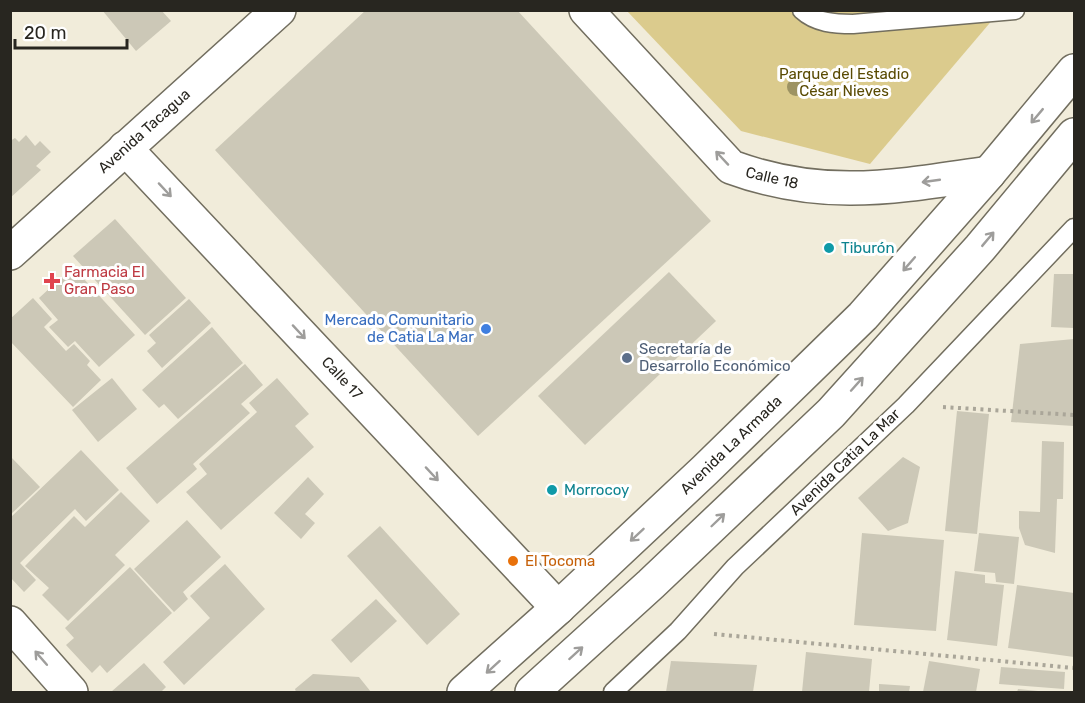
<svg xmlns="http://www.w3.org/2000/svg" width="1085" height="703" font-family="Rubik,sans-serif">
  <rect width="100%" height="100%" fill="#f1ecda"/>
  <!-- green -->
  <polygon fill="#dbcb8d" points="627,11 1000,11 870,164 741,131"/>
  <!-- building -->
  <g fill="#ccc8b7">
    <polygon points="102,10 161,10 171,21 136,51"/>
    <polygon points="366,10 517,10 711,221 478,436 215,150"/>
    <polygon points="26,135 35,146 40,141 51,152 36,166 41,170 10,198 10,141 15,138 19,142"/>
    <polygon points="115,219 186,298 145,335 73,256"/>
    <polygon points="73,267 135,335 99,367 75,341 68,347 49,327 58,320 39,298"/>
    <polygon points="669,272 716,321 585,445 538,396"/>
    <polygon points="1054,274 1074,274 1074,328 1051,327"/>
    <polygon points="33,298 52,319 44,327 66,351 74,344 90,361 87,365 101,380 73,407 10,341 10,319"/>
    <polygon points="189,299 211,323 162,368 147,351 156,343 149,335"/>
    <polygon points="212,327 243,363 178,419 164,404 159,408 142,390"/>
    <polygon points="1074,339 1074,426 1011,422 1020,344"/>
    <polygon points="245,364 263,385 241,404 250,413 193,464 197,469 157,504 126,468"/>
    <polygon points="112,378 137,409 98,442 72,410"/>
    <polygon points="277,378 309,414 295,426 314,447 221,530 186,492 207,474 199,464 257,412 249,403"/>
    <polygon points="957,411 989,414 977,534 945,531"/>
    <polygon points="1042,441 1064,442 1063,499 1057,499 1055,553 1025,545 1019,528 1019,511 1040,512"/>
    <polygon points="81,450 119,490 86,521 75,509 20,563 36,580 24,592 10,577 10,518"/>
    <polygon points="10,456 40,487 10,515"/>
    <polygon points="903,457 920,467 908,523 888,531 858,498"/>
    <polygon points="308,477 324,494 305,514 315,523 301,539 274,513"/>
    <polygon points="121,492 150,521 115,555 125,565 68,621 42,595 49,588 25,566 74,516 85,527"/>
    <polygon points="187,520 221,557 183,592 188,599 174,612 134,569"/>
    <polygon points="380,526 460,614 427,645 347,556"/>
    <polygon points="862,533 944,540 936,631 854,625"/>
    <polygon points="979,533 1019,537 1014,584 996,582 995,573 974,571"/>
    <polygon points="225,564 265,609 184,685 163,662 210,618 190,596"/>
    <polygon points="130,567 172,613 107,673 100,665 92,673 66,645 74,638 65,628"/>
    <polygon points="955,571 985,575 985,583 1004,585 997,646 947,640"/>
    <polygon points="1017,585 1074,593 1074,657 1008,648"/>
    <polygon points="376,599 397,621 351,663 331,640"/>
    <polygon points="806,652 872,659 869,692 802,692"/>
    <polygon points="671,661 757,665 753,692 666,692"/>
    <polygon points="929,661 980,669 976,692 923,692"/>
    <polygon points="144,663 166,687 161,692 111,692"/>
    <polygon points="1001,667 1065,672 1064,689 999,684"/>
    <polygon points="313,674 359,677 371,692 296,692 295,689"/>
    <polygon points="879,684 910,686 909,692 879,692"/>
    <polygon points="1018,689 1038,691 1038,692 1017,692"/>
  </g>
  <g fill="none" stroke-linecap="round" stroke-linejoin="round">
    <!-- service casing -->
    <g stroke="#726e5f" stroke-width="21">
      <g id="service">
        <path d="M802 10C816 23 835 24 853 24L1015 10"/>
        <polyline points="613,692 678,631 735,567 906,405 1074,228"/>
      </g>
    </g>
    <!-- minor casing -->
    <g stroke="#726e5f" stroke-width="36">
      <g id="minor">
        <path d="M586 10 731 167C824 201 894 187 989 173"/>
        <polyline points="125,148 558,608"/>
        <polyline points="10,253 279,10"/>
        <polyline points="10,623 71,692"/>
      </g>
    </g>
    <!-- secondary casing -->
    <g stroke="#726e5f" stroke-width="36">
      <g id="secondary">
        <polyline points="464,692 558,608 705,470 863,316 989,173 1074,71"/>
        <polyline points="532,692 651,584 831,413 980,248 1074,135"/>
      </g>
    </g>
    <!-- path -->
    <g stroke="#aaa699" stroke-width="4" stroke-dasharray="3 4.5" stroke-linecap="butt">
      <polyline points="943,407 1074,415"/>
      <polyline points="714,634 1074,668"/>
    </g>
    <!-- service -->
    <use href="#service" stroke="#fff" stroke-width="18"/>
    <!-- minor -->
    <use href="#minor" stroke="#fff" stroke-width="33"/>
    <!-- secondary -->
    <use href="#secondary" stroke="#fff" stroke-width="33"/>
  </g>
  <!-- trees -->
  <circle fill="#9d9363" cx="796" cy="87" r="9"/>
  <!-- one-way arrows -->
  <defs><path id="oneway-shaft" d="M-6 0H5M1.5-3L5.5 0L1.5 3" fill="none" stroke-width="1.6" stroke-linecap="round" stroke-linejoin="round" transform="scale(1.5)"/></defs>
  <g stroke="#9e9d9b">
    <use href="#oneway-shaft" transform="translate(1037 116) rotate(130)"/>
    <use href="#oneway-shaft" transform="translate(722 158) rotate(-133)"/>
    <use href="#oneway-shaft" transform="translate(931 181) rotate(172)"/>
    <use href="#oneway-shaft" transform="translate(165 190) rotate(47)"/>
    <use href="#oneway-shaft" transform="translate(988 239) rotate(-50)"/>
    <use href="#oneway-shaft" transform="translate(909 264) rotate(131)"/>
    <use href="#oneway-shaft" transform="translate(299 332) rotate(47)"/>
    <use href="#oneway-shaft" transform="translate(857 384) rotate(-48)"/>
    <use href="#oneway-shaft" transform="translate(432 474) rotate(47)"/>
    <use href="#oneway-shaft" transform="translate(718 520) rotate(-44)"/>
    <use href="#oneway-shaft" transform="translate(637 535) rotate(137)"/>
    <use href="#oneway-shaft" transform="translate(576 653) rotate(-42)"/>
    <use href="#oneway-shaft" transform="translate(41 658) rotate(-131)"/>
    <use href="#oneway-shaft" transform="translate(493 667) rotate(138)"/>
  </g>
  <!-- markers -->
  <g fill="#0f9aa8" stroke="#fff" stroke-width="2">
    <circle cx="829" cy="248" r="6"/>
    <circle cx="552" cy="490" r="6"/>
  </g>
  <path fill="#e0444e" stroke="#fff" stroke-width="2" d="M49 272h6v6h6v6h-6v6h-6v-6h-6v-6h6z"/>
  <circle fill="#3f7fe0" stroke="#fff" stroke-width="2" cx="486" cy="329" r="6"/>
  <circle fill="#5c6f8a" stroke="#fff" stroke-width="2" cx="627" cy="358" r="6"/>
  <circle fill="#e8710a" stroke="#fff" stroke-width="2" cx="513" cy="561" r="6"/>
  <g text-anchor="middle" stroke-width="6" stroke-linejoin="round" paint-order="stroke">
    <!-- park labels -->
    <g font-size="15" fill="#594a02" stroke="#fff">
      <text x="844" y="79">Parque del Estadio<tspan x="844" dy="17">César Nieves</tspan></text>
    </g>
    <!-- street labels -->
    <g font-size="15" fill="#282620" stroke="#fff">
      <text transform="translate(144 131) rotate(-42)" y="5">Avenida Tacagua</text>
      <text transform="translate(772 178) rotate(13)" y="5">Calle 18</text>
      <text transform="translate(342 378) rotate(47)" y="5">Calle 17</text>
      <text transform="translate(731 445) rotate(-44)" y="5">Avenida La Armada</text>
      <text transform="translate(845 462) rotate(-44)" y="5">Avenida Catia La Mar</text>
    </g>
    <!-- culture labels -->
    <g font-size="15" fill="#0d838f" stroke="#fff" text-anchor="start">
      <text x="841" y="253">Tiburón</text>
      <text x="564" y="495">Morrocoy</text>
    </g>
    <!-- health labels -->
    <g font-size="15" fill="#be3a42" stroke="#fff" text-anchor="start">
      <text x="64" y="277">Farmacia El<tspan x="64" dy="17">Gran Paso</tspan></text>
    </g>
    <!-- shop labels -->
    <g font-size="15" fill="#366cbe" stroke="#fff" text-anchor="end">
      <text x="474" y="325">Mercado Comunitario<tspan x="474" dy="17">de Catia La Mar</tspan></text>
    </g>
    <!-- service labels -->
    <g font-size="15" fill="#4e5e75" stroke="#fff" text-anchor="start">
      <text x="639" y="354">Secretaría de<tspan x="639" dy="17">Desarrollo Económico</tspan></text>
    </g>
    <!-- food labels -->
    <g font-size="15" fill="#c56008" stroke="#fff" text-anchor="start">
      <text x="525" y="566">El Tocoma</text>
    </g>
  </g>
  <!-- border -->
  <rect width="1085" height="703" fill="none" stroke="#282620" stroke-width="24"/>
  <!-- scale -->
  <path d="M15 39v9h112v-9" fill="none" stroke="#282620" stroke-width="3"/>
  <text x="24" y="39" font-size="18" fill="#282620" stroke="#ffffff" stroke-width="4.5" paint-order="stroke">20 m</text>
</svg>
